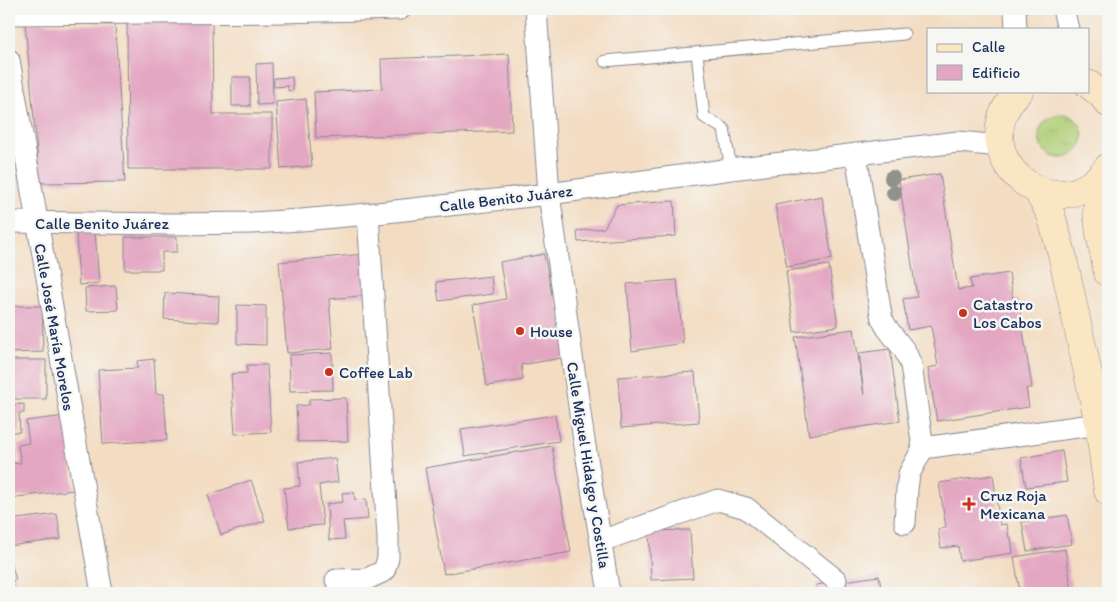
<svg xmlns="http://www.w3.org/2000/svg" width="1117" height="602" font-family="Itim,sans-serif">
  <defs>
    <pattern id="grass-tufts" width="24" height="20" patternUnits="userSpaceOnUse" patternTransform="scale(1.25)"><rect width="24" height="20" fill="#afcd74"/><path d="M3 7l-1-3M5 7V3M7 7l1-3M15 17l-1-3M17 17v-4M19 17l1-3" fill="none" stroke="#96b067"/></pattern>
  </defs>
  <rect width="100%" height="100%" fill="#f6f6f2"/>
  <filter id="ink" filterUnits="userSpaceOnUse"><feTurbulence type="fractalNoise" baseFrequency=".02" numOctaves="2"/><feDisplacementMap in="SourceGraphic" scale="10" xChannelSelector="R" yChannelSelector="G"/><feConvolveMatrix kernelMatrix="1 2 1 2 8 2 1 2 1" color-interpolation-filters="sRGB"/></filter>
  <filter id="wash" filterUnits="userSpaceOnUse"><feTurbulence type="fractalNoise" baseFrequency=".0096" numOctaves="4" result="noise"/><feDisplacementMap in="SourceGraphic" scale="20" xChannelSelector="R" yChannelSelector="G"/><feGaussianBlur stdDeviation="1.12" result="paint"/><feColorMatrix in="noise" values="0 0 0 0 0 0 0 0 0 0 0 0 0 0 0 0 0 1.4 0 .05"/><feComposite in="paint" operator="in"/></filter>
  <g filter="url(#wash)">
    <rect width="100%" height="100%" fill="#f3dcc1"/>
    <!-- grass -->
    <circle fill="url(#grass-tufts)" stroke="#657e69" cx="1061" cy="136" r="22"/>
    <g id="blocks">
      <!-- building -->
      <g fill="#e4a7c2">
        <polygon points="127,22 212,22 213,114 272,114 272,169 128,169"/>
        <polygon points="25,23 115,25 125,182 40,183"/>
        <polygon points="509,54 512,131 316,138 314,92 382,89 381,59"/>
        <polygon points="272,63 273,104 257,105 256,64"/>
        <rect x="232" y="77" width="18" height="29"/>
        <polygon points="292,77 293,90 288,91 288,86 274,87 274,78"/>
        <polygon points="306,99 312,166 281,169 276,102"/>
        <polygon points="940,174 958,290 972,288 970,279 1009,273 1013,300 1018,299 1032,388 1026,388 1029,407 937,421 928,368 938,366 931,326 908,330 903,299 917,297 899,180"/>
        <polygon points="822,196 832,259 787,267 775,205"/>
        <polygon points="674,201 676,236 578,242 577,231 604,228 617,205"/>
        <polygon points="95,231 99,283 79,285 76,232"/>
        <polygon points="125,237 177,237 177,252 162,252 162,270 125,270"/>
        <polygon points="365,254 369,295 329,299 333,349 287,353 279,262"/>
        <polygon points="544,254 552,294 556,293 567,357 521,365 523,380 487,386 473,305 506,299 500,262"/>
        <polygon points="829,265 838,326 794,332 786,271"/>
        <polygon points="491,276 493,294 439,301 436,282"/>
        <polygon points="677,280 683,343 632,351 627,284"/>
        <polygon points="116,286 118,310 86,311 85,288"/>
        <polygon points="165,293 219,296 218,322 164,319"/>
        <polygon points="237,305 266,306 266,345 237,344"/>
        <polygon points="9,306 42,306 43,352 9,353"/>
        <polygon points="854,329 864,395 859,353 890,349 900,421 809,435 795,337"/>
        <polygon points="332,353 333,390 290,391 289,355"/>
        <polygon points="154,359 156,394 164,394 167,440 103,444 98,370 138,368 137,361"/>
        <rect x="9" y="360" width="37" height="39"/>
        <polygon points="247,365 267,365 271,432 235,434 231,374 247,373"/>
        <polygon points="695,372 699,422 621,428 618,377"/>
        <polygon points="346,398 348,441 298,442 296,406 309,405 309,399"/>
        <polygon points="24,404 24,413 19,413 20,432 9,432 9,405"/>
        <polygon points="555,415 559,441 465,456 461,429"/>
        <polygon points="65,416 74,490 9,498 9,464 21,463 18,445 29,443 26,421"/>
        <polygon points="9,443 11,443 13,461 9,462"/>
        <polygon points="552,446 571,552 444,574 425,468"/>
        <polygon points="1062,451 1067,482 1026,487 1021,458"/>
        <polygon points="335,458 338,482 319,485 323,525 289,528 284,488 300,486 298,462"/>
        <polygon points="993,475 1000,525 1007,524 1009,538 1011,537 1013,553 960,561 958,546 941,548 938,529 946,528 939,483"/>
        <polygon points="251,480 265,521 221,535 208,495"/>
        <polygon points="354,492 355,500 366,499 368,519 343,521 345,539 329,540 327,504 343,502 342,493"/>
        <polygon points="57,514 61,539 9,546 9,520"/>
        <polygon points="1067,515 1072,544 1027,551 1022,522"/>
        <polygon points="690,530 693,578 651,580 649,531"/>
        <polygon points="1065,549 1072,593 1020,593 1014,557"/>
        <polygon points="9,556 16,580 9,582"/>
        <polygon points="879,576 882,593 817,593 816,585"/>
        <polygon points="576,589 576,593 534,593 534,592"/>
      </g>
    </g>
  </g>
  <g filter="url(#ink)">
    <use href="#blocks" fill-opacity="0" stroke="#878690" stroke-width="1"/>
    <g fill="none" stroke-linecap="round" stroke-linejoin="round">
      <!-- service casing -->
      <g stroke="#878690" stroke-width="13">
        <g id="service">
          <polyline points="697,53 704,117 724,129 731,169"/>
          <polyline points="605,61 904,34"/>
        </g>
      </g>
      <!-- minor casing -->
      <g stroke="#878690" stroke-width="23">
        <g id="minor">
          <polyline points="536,9 549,194 583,434 609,593"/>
          <polyline points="1015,9 1016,29"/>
          <polyline points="1063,9 1068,29"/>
          <polyline points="9,14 281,12 400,9"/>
          <polyline points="9,60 102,593"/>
          <polyline points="856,154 880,309 882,319 887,328 905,351 911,365 923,448 909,474 907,489 905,523"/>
          <polyline points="9,222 172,224 252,223 301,220 368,214 549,194 731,169 958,142 1001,146"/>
          <polyline points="923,448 1099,424"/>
          <polyline points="601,541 718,500 746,508 836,580"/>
          <polyline points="336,580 367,579 384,571 388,558 388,538 368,214"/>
        </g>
      </g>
      <!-- secondary casing -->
      <g stroke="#878690" stroke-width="29">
        <g id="secondary">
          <polyline points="1088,84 1101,94 1108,103"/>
          <path d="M1019 91C957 154 1056 238 1108 167"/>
          <polyline points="1105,171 1099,196 1097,211 1100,234 1108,273"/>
          <polyline points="1037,190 1051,215 1062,254 1099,424 1108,491"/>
        </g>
      </g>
      <!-- service -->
      <use href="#service" stroke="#fff" stroke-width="11"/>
      <!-- minor -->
      <use href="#minor" stroke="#fff" stroke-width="21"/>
      <!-- secondary -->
      <use href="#secondary" stroke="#fbe6c3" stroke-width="28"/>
    </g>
    <!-- trees -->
    <g fill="#91928e">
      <circle cx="892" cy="178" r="8"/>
      <circle cx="894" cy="193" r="8"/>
    </g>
  </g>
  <!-- markers -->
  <g fill="#c8321e" stroke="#f6f6f2" stroke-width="2">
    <circle cx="963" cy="313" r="5"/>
    <circle cx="520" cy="331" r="5"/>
    <circle cx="329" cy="372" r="5"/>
    <path d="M966.5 496.5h5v5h5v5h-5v5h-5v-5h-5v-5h5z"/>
  </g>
  <g text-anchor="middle" stroke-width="5" stroke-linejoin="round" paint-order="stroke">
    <!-- street labels -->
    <g font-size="16" fill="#1b2f5e" stroke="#f6f6f2">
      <text transform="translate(506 198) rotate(-7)" y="6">Calle Benito Juárez</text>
      <text x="102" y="229">Calle Benito Juárez</text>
      <text transform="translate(55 327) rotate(80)" y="6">Calle José María Morelos</text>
      <text transform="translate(589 465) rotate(81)" y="6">Calle Miguel Hidalgo y Costilla</text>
    </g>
    <!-- poi labels -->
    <g font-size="16" fill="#1b2f5e" stroke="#f6f6f2" text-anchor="start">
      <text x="973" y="310">Catastro<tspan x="973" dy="18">Los Cabos</tspan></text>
      <text x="530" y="337">House</text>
      <text x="339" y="378">Coffee Lab</text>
      <text x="980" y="501">Cruz Roja<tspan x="980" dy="18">Mexicana</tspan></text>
    </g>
  </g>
  <!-- margin -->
  <rect width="1117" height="602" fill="none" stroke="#f6f6f2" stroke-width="30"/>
  <!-- legend -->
  <rect x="927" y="28" width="162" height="65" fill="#f6f6f2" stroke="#9ea6b7"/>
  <rect x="937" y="44" width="25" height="8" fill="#fbe6c3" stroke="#9ea6b7"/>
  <text x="972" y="52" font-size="15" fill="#1b2f5e">Calle</text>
  <rect x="937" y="65" width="25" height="15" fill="#e4a7c2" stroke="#9ea6b7"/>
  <text x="972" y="78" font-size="15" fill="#1b2f5e">Edificio</text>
</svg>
